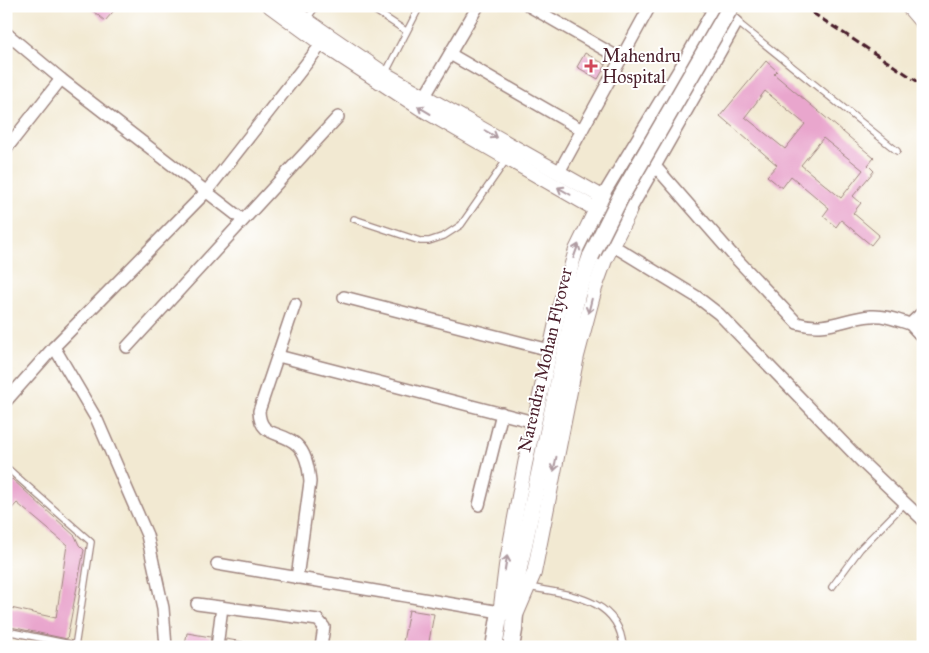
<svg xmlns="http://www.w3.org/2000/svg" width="929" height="653" font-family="'IM FELL Great Primer',serif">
  <rect width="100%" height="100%" fill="#fff"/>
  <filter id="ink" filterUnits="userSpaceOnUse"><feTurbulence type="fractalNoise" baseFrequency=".02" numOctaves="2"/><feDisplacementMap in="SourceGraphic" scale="10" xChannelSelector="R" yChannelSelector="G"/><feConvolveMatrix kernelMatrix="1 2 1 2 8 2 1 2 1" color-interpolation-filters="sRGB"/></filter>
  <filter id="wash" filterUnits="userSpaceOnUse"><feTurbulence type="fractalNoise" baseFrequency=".0096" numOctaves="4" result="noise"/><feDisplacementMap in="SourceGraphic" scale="20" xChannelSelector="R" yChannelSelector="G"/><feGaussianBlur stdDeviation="1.12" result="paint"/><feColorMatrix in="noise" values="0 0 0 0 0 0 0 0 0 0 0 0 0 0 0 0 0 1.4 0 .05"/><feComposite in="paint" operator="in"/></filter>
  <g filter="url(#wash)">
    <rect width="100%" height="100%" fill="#f2e9d2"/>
    <g id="blocks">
      <!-- building -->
      <g fill="#e9a6cd" fill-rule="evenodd">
        <polygon points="87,6 118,6 105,21"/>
        <polygon points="585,53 606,65 598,79 577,67"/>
        <path d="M766 61 777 71 774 74 874 158 868 165 874 171 853 196 861 203 853 213 879 235 871 245 841 220 836 227 823 216 829 208 791 176 782 188 767 176 777 165 720 116ZM765 91 805 124 785 149 745 117ZM823 138 863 170 841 198 801 165Z"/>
        <polygon points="12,479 75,536 79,545 84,550 67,639 6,626 6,607 56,618 67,545 17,503 6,515 6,485"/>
        <polygon points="409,610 434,614 428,647 402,647"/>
        <polygon points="187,633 211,637 210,647 185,645"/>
        <polygon points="226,639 243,642 243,647 225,647"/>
      </g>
    </g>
  </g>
  <g filter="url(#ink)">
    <use href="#blocks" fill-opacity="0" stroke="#9e847e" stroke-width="1"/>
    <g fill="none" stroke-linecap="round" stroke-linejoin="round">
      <!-- service casing -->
      <g stroke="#9e847e" stroke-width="8">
        <g id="service">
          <polyline points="368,6 406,31"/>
          <polyline points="307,19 316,6"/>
          <polyline points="737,22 897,151"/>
          <polyline points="385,74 420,6"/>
          <polyline points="354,219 420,241 429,241 444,236 461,225 507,159"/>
          <polyline points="6,467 91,542 75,647"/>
          <path d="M529 587C568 595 619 597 623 647"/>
          <polyline points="832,587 860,549 905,503"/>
          <polyline points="6,631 75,645"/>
        </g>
      </g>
      <!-- minor casing -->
      <g stroke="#9e847e" stroke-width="14">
        <g id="minor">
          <polyline points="529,6 621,59"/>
          <polyline points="6,33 61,79 243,220"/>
          <polyline points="450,54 582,130"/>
          <polyline points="425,96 478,6"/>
          <polyline points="6,149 61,79"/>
          <path d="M655 166 731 253 797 323C827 332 844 318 871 316 885 315 897 320 910 324"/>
          <polyline points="559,172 650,6"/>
          <polyline points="602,197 686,58 715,6"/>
          <polyline points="629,212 737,22 708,6"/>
          <polyline points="612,245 697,297 719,314 861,461 923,520"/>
          <polyline points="344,297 550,350"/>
          <path d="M295 304 259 411C260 439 282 430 297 445 306 453 309 470 310 482L297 578"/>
          <polyline points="923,312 910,324 923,338"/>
          <polyline points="54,347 97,420 147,535 163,608 166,647"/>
          <polyline points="127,347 338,117"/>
          <polyline points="278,356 534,422"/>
          <polyline points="6,401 54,347 206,192 327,37"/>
          <polyline points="479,505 502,413"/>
          <polyline points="217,564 500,612"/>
          <polyline points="197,604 318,620 324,627 321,647"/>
          <polyline points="217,647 222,607"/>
        </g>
      </g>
      <!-- tertiary casing -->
      <g stroke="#9e847e" stroke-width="16">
        <g id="tertiary">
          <polyline points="270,6 322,44 420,108 604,214"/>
          <polyline points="286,6 385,74 629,212 605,260 595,288 577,356 534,573 516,615"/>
          <polyline points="501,606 506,566 525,464 560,305 576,250 602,197"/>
        </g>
      </g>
      <!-- secondary casing -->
      <g stroke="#9e847e" stroke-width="19">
        <g id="secondary">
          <polyline points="494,647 500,612 514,585"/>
          <polyline points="511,647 514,630 517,578 577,295 591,256"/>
        </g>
      </g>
      <!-- trunk casing -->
      <g stroke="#9e847e" stroke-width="21">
        <polyline id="trunk" points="911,6 923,20"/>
      </g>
      <!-- service -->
      <use href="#service" stroke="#fff" stroke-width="5.5"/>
      <!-- minor -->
      <use href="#minor" stroke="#fff" stroke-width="11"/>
      <!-- tertiary -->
      <use href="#tertiary" stroke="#fff" stroke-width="14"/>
      <!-- secondary -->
      <use href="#secondary" stroke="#fff" stroke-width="16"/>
      <!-- trunk -->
      <use href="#trunk" stroke="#fff" stroke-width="19"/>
      <!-- rail -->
      <polyline stroke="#4a1f2b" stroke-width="3" stroke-dasharray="8 4" stroke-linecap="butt" points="802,6 923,85"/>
      <!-- secondary-bridge casing -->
      <g stroke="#9e847e" stroke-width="19" stroke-linecap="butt">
        <polyline id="secondary-bridge" points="591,256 620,198 731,6"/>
      </g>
      <!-- secondary-bridge -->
      <use href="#secondary-bridge" stroke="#fff" stroke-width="16"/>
    </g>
    <!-- one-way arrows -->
    <defs><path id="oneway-shaft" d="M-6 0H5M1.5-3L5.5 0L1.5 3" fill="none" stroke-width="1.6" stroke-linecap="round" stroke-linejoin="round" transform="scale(1.25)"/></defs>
    <g stroke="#ae9aa0">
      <use href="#oneway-shaft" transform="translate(424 110) rotate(-149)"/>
      <use href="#oneway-shaft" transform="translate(491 134) rotate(30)"/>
      <use href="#oneway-shaft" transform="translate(564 191) rotate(-150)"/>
      <use href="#oneway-shaft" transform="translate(576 251) rotate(-70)"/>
      <use href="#oneway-shaft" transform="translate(590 306) rotate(104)"/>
      <use href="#oneway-shaft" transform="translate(555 464) rotate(101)"/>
      <use href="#oneway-shaft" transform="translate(506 563) rotate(-81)"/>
    </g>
  </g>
  <!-- markers -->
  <path fill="#d1495b" stroke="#fff" stroke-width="2" d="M588.5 58.5h5v5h5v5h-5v5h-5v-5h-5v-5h5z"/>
  <g text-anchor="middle" stroke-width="4" stroke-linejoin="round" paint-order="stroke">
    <!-- poi labels -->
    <g font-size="18" fill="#4a1f2b" stroke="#fff" text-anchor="start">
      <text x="602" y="62">Mahendru<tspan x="602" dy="21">Hospital</tspan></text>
    </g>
    <!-- street labels -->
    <g font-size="18" fill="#4a1f2b" stroke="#fff">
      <text transform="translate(545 360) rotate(-77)" y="6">Narendra Mohan Flyover</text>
    </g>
  </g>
  <!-- margin -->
  <rect width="929" height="653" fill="none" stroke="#fff" stroke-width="25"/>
</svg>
